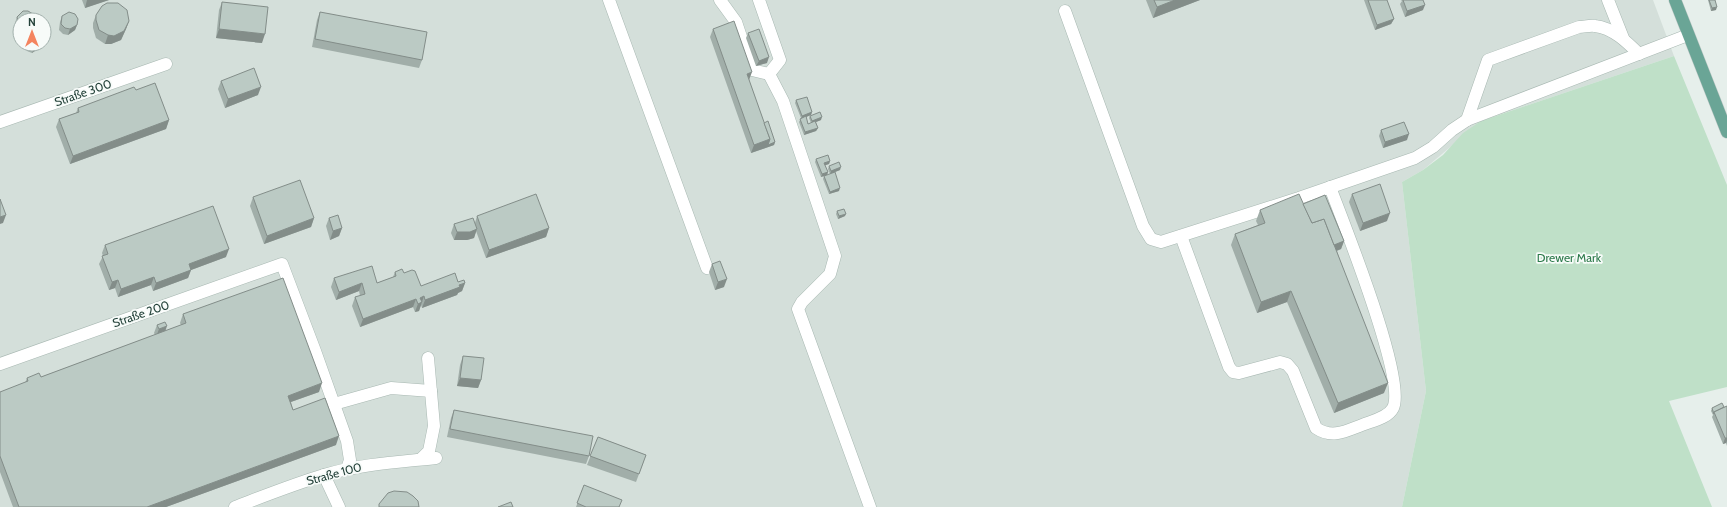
<svg xmlns="http://www.w3.org/2000/svg" width="1727" height="507" font-family="Cabin,sans-serif">
  <rect width="100%" height="100%" fill="#e6efeb"/>
  <!-- built -->
  <path fill="#d4dfda" fill-rule="evenodd" d="M0 0H1653L1674 56 1481 121 1423 170 1402 182 1426 391 1402 507H0ZM20 20H44V44H20Z"/>
  <!-- green -->
  <polygon fill="#bfe0c8" points="1674,56 1727,185 1727,387 1669,401 1712,507 1402,507 1426,391 1402,182 1423,170 1443,155 1463,133 1481,121"/>
  <g fill="none" stroke-linecap="round" stroke-linejoin="round">
    <!-- minor casing -->
    <g stroke="#a8b8b2" stroke-width="13">
      <g id="minor">
        <polyline points="609,0 707,268"/>
        <polyline points="720,0 736,22 752,70 769,74"/>
        <polyline points="759,0 780,60 769,74"/>
        <polyline points="1608,0 1623,38"/>
        <polyline points="1065,11 1143,226 1151,239 1161,242 1299,198 1415,158 1433,147 1452,130 1467,120 1688,35"/>
        <polyline points="769,74 783,101 835,256 830,274 802,302 798,309 870,507"/>
        <path d="M1467 120 1488 60 1579 27C1584 27 1590 25 1595 26 1613 28 1627 42 1639 54"/>
        <polyline points="0,122 166,64"/>
        <path d="M1181 236 1229 367 1233 372 1239 373 1280 362 1287 364 1293 371 1316 428C1332 439 1346 431 1362 425 1372 421 1388 418 1393 408 1407 380 1343 222 1330 187"/>
        <polyline points="0,364 282,264 315,351 347,441 350,460 347,469"/>
        <polyline points="334,404 391,388 431,391"/>
        <polyline points="421,459 429,451 434,426 428,358"/>
        <polyline points="324,475 339,507"/>
        <path d="M235 507C264 496 294 484 324 475 361 464 399 462 436 458"/>
      </g>
    </g>
    <!-- major casing -->
    <g stroke="#c2cac8" stroke-width="13">
      <polyline id="major" points="1675,0 1727,132"/>
    </g>
    <!-- minor -->
    <use href="#minor" stroke="#fff" stroke-width="12"/>
    <!-- major -->
    <use href="#major" stroke="#6aa596" stroke-width="12"/>
  </g>
  <!-- wall -->
  <g fill="#a1aea9">
    <polygon points="82,0 109,0 85,8"/>
    <polygon points="1146,0 1200,0 1153,18"/>
    <polygon points="1364,0 1387,0 1394,19 1391,24 1375,30"/>
    <polygon points="1401,0 1423,0 1423,10 1405,17 1400,4 1402,1"/>
    <polygon points="1708,0 1715,0 1716,10 1711,11"/>
    <polygon points="222,2 262,43 216,38 219,10"/>
    <polygon points="320,12 422,60 419,68 312,47 317,20"/>
    <polygon points="96,15 129,21 126,29 121,40 111,44 105,44 96,38 93,28 93,23"/>
    <polygon points="62,16 77,25 75,30 68,35 63,34 59,30 60,22"/>
    <polygon points="17,17 20,20 20,32 17,30 15,23"/>
    <polygon points="713,29 749,80 764,123 775,142 774,145 751,153 710,37"/>
    <polygon points="748,33 767,63 756,66 746,38"/>
    <polygon points="23,44 41,44 39,48 32,53 27,51"/>
    <polygon points="221,81 258,95 225,108 218,89"/>
    <polygon points="136,90 169,120 166,129 70,164 56,127 59,119 76,113 78,108"/>
    <polygon points="796,100 812,112 811,115 806,117 808,124 811,123 809,118 810,116 821,120 816,122 818,128 816,131 804,135 799,122 801,118 795,103"/>
    <polygon points="1381,130 1407,140 1383,148 1379,136"/>
    <polygon points="816,159 830,161 829,164 825,165 828,172 827,175 821,177 815,162"/>
    <polygon points="829,166 840,170 830,174 828,169"/>
    <polygon points="824,176 839,191 829,194 823,179"/>
    <polygon points="1352,194 1387,221 1360,231 1349,202"/>
    <polygon points="253,197 314,218 311,227 264,244 250,206"/>
    <polygon points="1303,204 1344,241 1341,249 1337,251 1384,393 1334,413 1287,302 1257,313 1231,245 1235,234 1258,225 1256,221 1260,210"/>
    <polygon points="837,211 845,216 838,219 836,214"/>
    <polygon points="477,216 549,228 546,237 486,258 476,231 474,238 467,240 454,240 451,233 454,224 475,223"/>
    <polygon points="329,218 342,228 339,236 330,240 326,226"/>
    <polygon points="105,245 226,257 191,270 188,278 153,291 151,285 118,297 115,288 109,290 99,264 103,256 102,253"/>
    <polygon points="712,264 724,287 715,290 709,272"/>
    <polygon points="395,272 404,273 421,286 458,282 465,283 462,291 458,293 457,295 422,308 421,305 419,311 415,312 413,307 360,327 352,306 355,297 360,296 359,291 336,300 331,287 334,278 377,283 393,277"/>
    <polygon points="183,314 319,392 291,402 293,410 336,445 166,507 13,507 0,472 0,392 25,383 27,378 41,377 155,335 154,333 157,325 165,331 181,325 180,323"/>
    <polygon points="463,356 481,380 478,388 457,386 460,365"/>
    <polygon points="1727,406 1727,446 1726,443 1723,444 1712,417 1713,415 1711,411 1712,408 1724,407"/>
    <polygon points="454,410 589,456 586,464 447,437 451,418"/>
    <polygon points="598,437 646,455 636,482 587,465"/>
    <polygon points="584,485 620,507 576,507"/>
  </g>
  <!-- shaded-wall -->
  <g fill="#838d89">
    <polygon points="87,0 109,0 85,8"/>
    <polygon points="1175,0 1200,0 1153,18 1157,7"/>
    <polygon points="1425,5 1423,10 1405,17 1407,11"/>
    <polygon points="1717,7 1716,10 1711,11 1712,8"/>
    <polygon points="1394,19 1391,24 1375,30 1377,25"/>
    <polygon points="129,21 126,29 121,40 111,44 105,44 108,35"/>
    <polygon points="77,25 75,30 68,35 70,29"/>
    <polygon points="219,29 265,34 262,43 216,38"/>
    <polygon points="39,44 41,44 39,48 32,53 34,47"/>
    <polygon points="769,57 767,63 756,66 759,61"/>
    <polygon points="752,72 749,80 747,74"/>
    <polygon points="261,87 258,95 225,108 228,99"/>
    <polygon points="812,112 811,115 801,119 802,116"/>
    <polygon points="822,117 821,120 811,124 812,121"/>
    <polygon points="169,120 166,129 70,164 73,156"/>
    <polygon points="818,128 816,131 804,135 805,132"/>
    <polygon points="1409,134 1407,140 1383,148 1385,142"/>
    <polygon points="770,139 775,142 774,145 751,153 754,145"/>
    <polygon points="830,161 829,164 823,166 824,163"/>
    <polygon points="841,167 840,170 830,174 831,171"/>
    <polygon points="828,172 827,175 821,177 822,174"/>
    <polygon points="840,188 839,191 829,194 830,192"/>
    <polygon points="1390,213 1387,221 1360,231 1363,223"/>
    <polygon points="846,214 845,216 838,219 839,216"/>
    <polygon points="6,215 3,223 0,224 0,217"/>
    <polygon points="314,218 311,227 264,244 267,236"/>
    <polygon points="342,228 339,236 330,240 333,231"/>
    <polygon points="549,228 546,237 486,258 489,250"/>
    <polygon points="477,229 474,238 467,240 454,240 457,232"/>
    <polygon points="1344,241 1341,249 1330,253 1333,245"/>
    <polygon points="229,249 226,257 191,270 188,278 153,291 156,283 189,264"/>
    <polygon points="154,277 151,285 118,297 121,289"/>
    <polygon points="727,279 724,287 715,290 718,282"/>
    <polygon points="118,280 115,288 109,290 112,282"/>
    <polygon points="362,283 359,291 336,300 339,292"/>
    <polygon points="465,283 462,291 458,293 457,295 422,308 425,300"/>
    <polygon points="1291,291 1287,302 1257,313 1261,302"/>
    <polygon points="424,296 419,311 415,312 420,298"/>
    <polygon points="416,299 413,307 360,327 363,319"/>
    <polygon points="167,326 164,335 156,337 159,329"/>
    <polygon points="460,378 481,380 478,388 457,386"/>
    <polygon points="322,383 319,392 285,404 288,396"/>
    <polygon points="1388,383 1384,393 1334,413 1338,403"/>
    <polygon points="339,436 336,445 166,507 147,507"/>
    <polygon points="1725,438 1727,438 1727,441 1726,443 1723,444"/>
  </g>
  <!-- building -->
  <g fill="#bbcac4" stroke="#838d89">
    <polygon points="1154,0 1175,0 1157,7"/>
    <polygon points="1368,0 1387,0 1394,19 1377,25"/>
    <polygon points="1403,0 1423,0 1425,5 1407,11"/>
    <polygon points="1709,0 1715,0 1717,7 1712,8"/>
    <polygon points="222,2 268,7 265,34 219,29"/>
    <polygon points="107,3 118,3 127,10 129,21 124,31 114,36 108,35 99,30 96,20 96,15 102,6"/>
    <polygon points="23,11 28,11 33,14 34,20 20,20 20,25 19,25 17,17"/>
    <polygon points="69,12 75,14 78,19 77,25 70,29 65,28 61,24 62,16"/>
    <polygon points="320,12 427,32 422,60 315,39"/>
    <polygon points="734,21 752,72 747,74 770,139 754,145 713,29"/>
    <polygon points="759,29 769,57 759,61 748,33"/>
    <polygon points="28,44 39,44 34,47 29,46"/>
    <polygon points="254,68 261,87 228,99 221,81"/>
    <polygon points="155,83 169,120 73,156 59,119 79,112 78,108 134,87 136,90"/>
    <polygon points="807,97 812,112 802,116 796,100"/>
    <polygon points="820,112 822,117 812,121 810,116"/>
    <polygon points="806,116 808,124 815,121 818,128 805,132 800,119"/>
    <polygon points="768,121 775,142 768,145 770,139 764,123"/>
    <polygon points="1404,122 1409,134 1385,142 1381,130"/>
    <polygon points="828,155 830,161 824,163 828,172 822,174 816,159"/>
    <polygon points="839,162 841,167 831,171 829,166"/>
    <polygon points="835,172 840,188 830,192 824,176"/>
    <polygon points="300,180 314,218 267,236 253,197"/>
    <polygon points="1380,184 1390,213 1363,223 1352,194"/>
    <polygon points="536,194 549,228 489,250 477,216"/>
    <polygon points="1299,194 1312,223 1324,219 1388,383 1338,403 1291,291 1261,302 1235,234 1265,223 1260,210"/>
    <polygon points="1325,195 1344,241 1334,245 1324,219 1312,223 1303,204"/>
    <polygon points="0,199 6,215 0,217"/>
    <polygon points="213,206 229,249 189,264 191,270 156,283 154,277 121,289 118,280 112,282 102,256 108,254 105,245"/>
    <polygon points="844,209 846,214 839,216 837,211"/>
    <polygon points="338,215 342,228 333,231 329,218"/>
    <polygon points="473,218 477,229 470,232 457,232 454,224"/>
    <polygon points="720,261 727,279 718,282 712,264"/>
    <polygon points="372,266 377,283 396,276 395,272 402,269 404,273 412,270 415,271 421,286 455,273 458,282 464,280 465,283 459,285 460,287 425,300 424,296 420,298 422,302 418,304 416,299 363,319 355,297 365,294 362,283 339,292 334,278"/>
    <polygon points="283,278 322,383 288,396 293,410 325,398 339,436 147,507 19,507 0,456 0,392 28,381 27,378 39,373 41,377 186,323 183,314"/>
    <polygon points="165,322 167,326 159,329 157,325"/>
    <polygon points="463,356 484,358 481,380 460,378"/>
    <polygon points="1722,403 1724,407 1714,412 1714,414 1712,408"/>
    <polygon points="1727,406 1727,438 1725,438 1714,412"/>
    <polygon points="454,410 593,436 589,456 450,429"/>
    <polygon points="598,437 646,455 639,474 590,456"/>
    <polygon points="584,485 622,500 619,507 586,507 577,503"/>
    <polygon points="394,491 407,492 413,496 418,501 419,507 379,507 379,504 388,493"/>
    <polygon points="511,502 513,507 498,507"/>
  </g>
  <g text-anchor="middle" stroke-width="3.5" stroke-linejoin="round" paint-order="stroke">
    <!-- street labels -->
    <g font-size="12" fill="#24423a" stroke="#f7fbf9">
      <text transform="translate(83 93) rotate(-19)" y="4">Straße 300</text>
      <text transform="translate(141 314) rotate(-19)" y="4">Straße 200</text>
      <text transform="translate(334 474) rotate(-15)" y="4">Straße 100</text>
    </g>
    <!-- park labels -->
    <g font-size="12" fill="#2d7a4b" stroke="#f7fbf9">
      <text x="1569" y="262">Drewer Mark</text>
    </g>
  </g>
  <!-- north arrow -->
  <g transform="translate(32 32)"><circle r="19" fill="#f7fbf9" stroke="#a3b1ad"/>
  <path d="M0-3L7 15L0 10L-7 15Z" fill="#f4845f"/>
  <text y="-6" font-size="11" font-weight="bold" text-anchor="middle" fill="#24423a">N</text>
  </g>
</svg>
